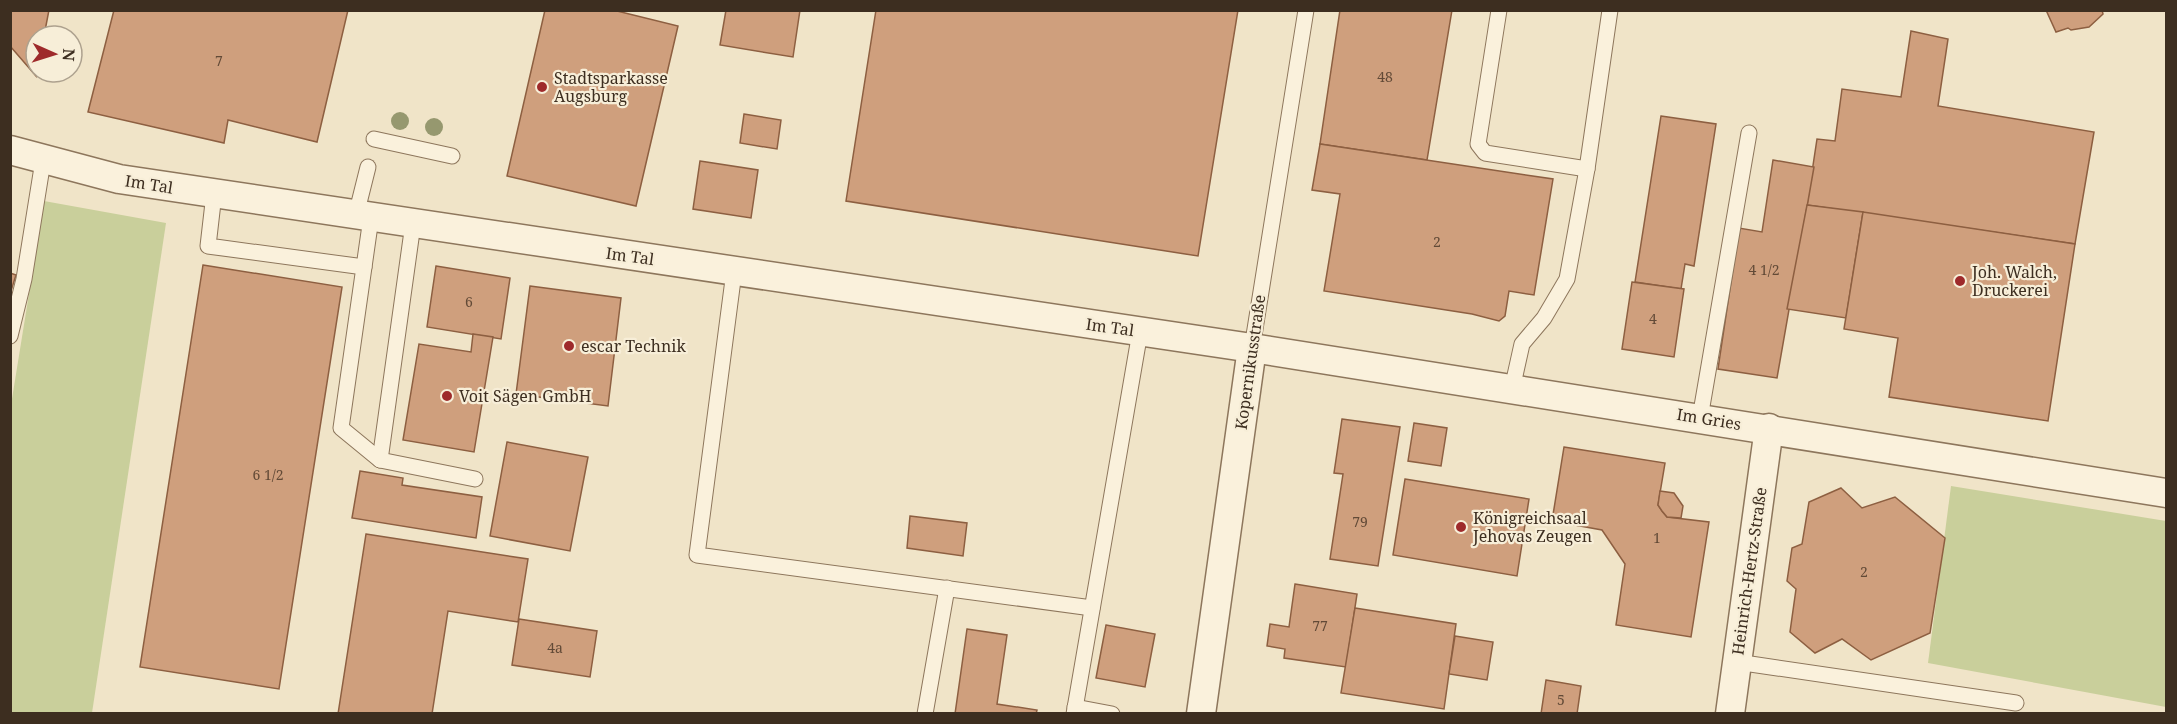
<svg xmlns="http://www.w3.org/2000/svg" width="2177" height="724" font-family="'Noto Serif',serif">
  <rect width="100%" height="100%" fill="#f0e4c8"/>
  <!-- green -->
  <g fill="#c9cf9b">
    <polygon points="44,201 166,223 92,713 11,714 11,405"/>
    <polygon points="1951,486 2166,521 2166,707 1928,663"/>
  </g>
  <!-- building -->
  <g fill="#cf9f7d" stroke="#8d5f41" stroke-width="1.5">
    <polygon points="10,10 49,10 44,36 36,36 36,76 10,46"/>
    <polygon points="114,10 348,10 317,142 228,120 224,143 88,112"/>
    <polygon points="545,10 613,10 678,26 636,206 507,176"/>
    <polygon points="726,10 800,10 793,57 720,45"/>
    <polygon points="876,10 1238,10 1198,256 846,201"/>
    <polygon points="1340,10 1452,10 1427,160 1320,144"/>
    <polygon points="2046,10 2102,10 2103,14 2089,27 2071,30 2068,28 2056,32"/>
    <polygon points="1911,31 1948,39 1938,106 2094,132 2075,244 1807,205 1817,139 1835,141 1842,89 1901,97"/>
    <polygon points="744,114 781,120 777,149 740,143"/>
    <polygon points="1661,116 1716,124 1694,266 1685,264 1681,289 1635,282"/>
    <polygon points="1320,144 1553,179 1534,295 1509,291 1505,316 1499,321 1472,314 1324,291 1340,194 1312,190"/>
    <polygon points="1773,160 1814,167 1777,378 1718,369 1739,228 1762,232"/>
    <polygon points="700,161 758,170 751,218 693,209"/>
    <polygon points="1807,205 1863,212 1846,318 1787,309"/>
    <polygon points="1863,212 2075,244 2048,421 1889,397 1898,338 1844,329"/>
    <polygon points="203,265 342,287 279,689 140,667"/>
    <polygon points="436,266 510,278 501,339 427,327"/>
    <polygon points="10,273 16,275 10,294"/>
    <polygon points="1632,282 1684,289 1674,357 1622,349"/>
    <polygon points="530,286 621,298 608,406 516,394"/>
    <polygon points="473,334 493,337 474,452 403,440 419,344 471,352"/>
    <polygon points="1342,419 1400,427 1378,566 1330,559 1343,474 1334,473"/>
    <polygon points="1414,423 1447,428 1441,466 1408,461"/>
    <polygon points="507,442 588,457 570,551 490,536"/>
    <polygon points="1564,447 1665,463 1658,505 1662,511 1667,517 1709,522 1691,637 1616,625 1625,564 1602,530 1552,521"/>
    <polygon points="360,471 403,478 402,485 482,497 476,538 352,518"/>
    <polygon points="1405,479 1529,499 1517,576 1393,555"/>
    <polygon points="1841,488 1862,508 1895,497 1945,538 1930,633 1871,660 1842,639 1815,653 1790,632 1796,589 1787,581 1792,548 1802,544 1809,502"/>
    <polygon points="1660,491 1674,493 1683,506 1681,518 1667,517 1662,511 1658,505"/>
    <polygon points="910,516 967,523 963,556 907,548"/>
    <polygon points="366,534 528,559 518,622 448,611 432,714 338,714"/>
    <polygon points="1295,584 1357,594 1346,667 1284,658 1285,649 1267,646 1270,624 1289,627"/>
    <polygon points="1355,608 1456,624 1444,709 1341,693"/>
    <polygon points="519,619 597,631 590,677 512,665"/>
    <polygon points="1106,625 1155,634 1145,687 1096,678"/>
    <polygon points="967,629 1007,635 997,704 1037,710 1036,714 955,714"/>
    <polygon points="1455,636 1493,642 1487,680 1449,674"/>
    <polygon points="1546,680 1581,686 1577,714 1541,714"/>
  </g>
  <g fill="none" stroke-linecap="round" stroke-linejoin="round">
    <!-- service casing -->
    <g stroke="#8d765c" stroke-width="17">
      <g id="service">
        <polyline points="1499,10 1478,144 1485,153 1587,169"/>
        <polyline points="374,139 452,156"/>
        <polyline points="214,194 208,246 364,267"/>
        <polyline points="356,215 368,167"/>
        <polyline points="371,218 341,428 380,460 475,479"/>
        <polyline points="734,272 697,555 1092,608"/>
        <polyline points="10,336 24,279 43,161"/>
        <polyline points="1252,348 1306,10"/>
        <polyline points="1512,389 1522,344 1544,318 1567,279 1587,169 1610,10"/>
        <polyline points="1700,418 1749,133"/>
        <polyline points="380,460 413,224"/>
        <polyline points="1737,662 2016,703"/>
        <polyline points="1075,707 1112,714"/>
        <polyline points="925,714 947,588"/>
        <polyline points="1074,714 1140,332"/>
      </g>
    </g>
    <!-- minor casing -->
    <g stroke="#8d765c" stroke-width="31">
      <g id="minor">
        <polyline points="10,150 119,179 1252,348 2166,493"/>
        <polyline points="1201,714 1252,348"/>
        <polyline points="1730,714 1769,428"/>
      </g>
    </g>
    <!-- service -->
    <use href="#service" stroke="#faf1dc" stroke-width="15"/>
    <!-- minor -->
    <use href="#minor" stroke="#faf1dc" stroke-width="28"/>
  </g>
  <!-- trees -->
  <g fill="#96986f">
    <circle cx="400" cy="121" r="9"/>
    <circle cx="434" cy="127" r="9"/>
  </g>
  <!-- markers -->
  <g fill="#9e2a2b" stroke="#f7eed8" stroke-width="2">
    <circle cx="542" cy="87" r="6"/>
    <circle cx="1960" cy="281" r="6"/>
    <circle cx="569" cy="346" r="6"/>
    <circle cx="447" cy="396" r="6"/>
    <circle cx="1461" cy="527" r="6"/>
  </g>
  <g text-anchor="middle" stroke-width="4.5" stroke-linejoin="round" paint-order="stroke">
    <!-- number labels -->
    <g font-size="14" fill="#624a37">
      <text x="219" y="66">7</text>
      <text x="1385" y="82">48</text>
      <text x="1437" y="247">2</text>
      <text x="1764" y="275">4 1/2</text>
      <text x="469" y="307">6</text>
      <text x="1653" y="324">4</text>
      <text x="268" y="480">6 1/2</text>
      <text x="1360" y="527">79</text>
      <text x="1657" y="543">1</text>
      <text x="1864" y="577">2</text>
      <text x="1320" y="631">77</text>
      <text x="555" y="653">4a</text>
      <text x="1561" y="705">5</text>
    </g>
    <!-- poi labels -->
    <g font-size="16" fill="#3d2e20" stroke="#f7eed8" text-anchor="start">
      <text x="554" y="84">Stadtsparkasse<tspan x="554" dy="18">Augsburg</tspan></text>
      <text x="1972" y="278">Joh. Walch,<tspan x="1972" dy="18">Druckerei</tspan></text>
      <text x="581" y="352">escar Technik</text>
      <text x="459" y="402">Voit Sägen GmbH</text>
      <text x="1473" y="524">Königreichsaal<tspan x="1473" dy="18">Jehovas Zeugen</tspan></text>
    </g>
    <!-- street labels -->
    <g font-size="16" fill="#3d2e20" stroke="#f7eed8">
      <text transform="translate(149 184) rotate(9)" y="6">Im Tal</text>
      <text transform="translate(630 256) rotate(8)" y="6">Im Tal</text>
      <text transform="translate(1110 327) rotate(8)" y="6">Im Tal</text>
      <text transform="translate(1250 362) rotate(-82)" y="6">Kopernikusstraße</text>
      <text transform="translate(1709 419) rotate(9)" y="6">Im Gries</text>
      <text transform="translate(1749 571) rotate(-82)" y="6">Heinrich-Hertz-Straße</text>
    </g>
  </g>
  <!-- border -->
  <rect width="2177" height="724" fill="none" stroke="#3d2e20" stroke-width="24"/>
  <!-- north arrow -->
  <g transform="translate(54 54) rotate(93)"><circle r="28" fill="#f7eed8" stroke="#ada18e" stroke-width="1.5"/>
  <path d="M0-4.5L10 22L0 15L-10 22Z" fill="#9e2a2b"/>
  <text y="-9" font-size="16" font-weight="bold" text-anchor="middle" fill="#3d2e20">N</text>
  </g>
</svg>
